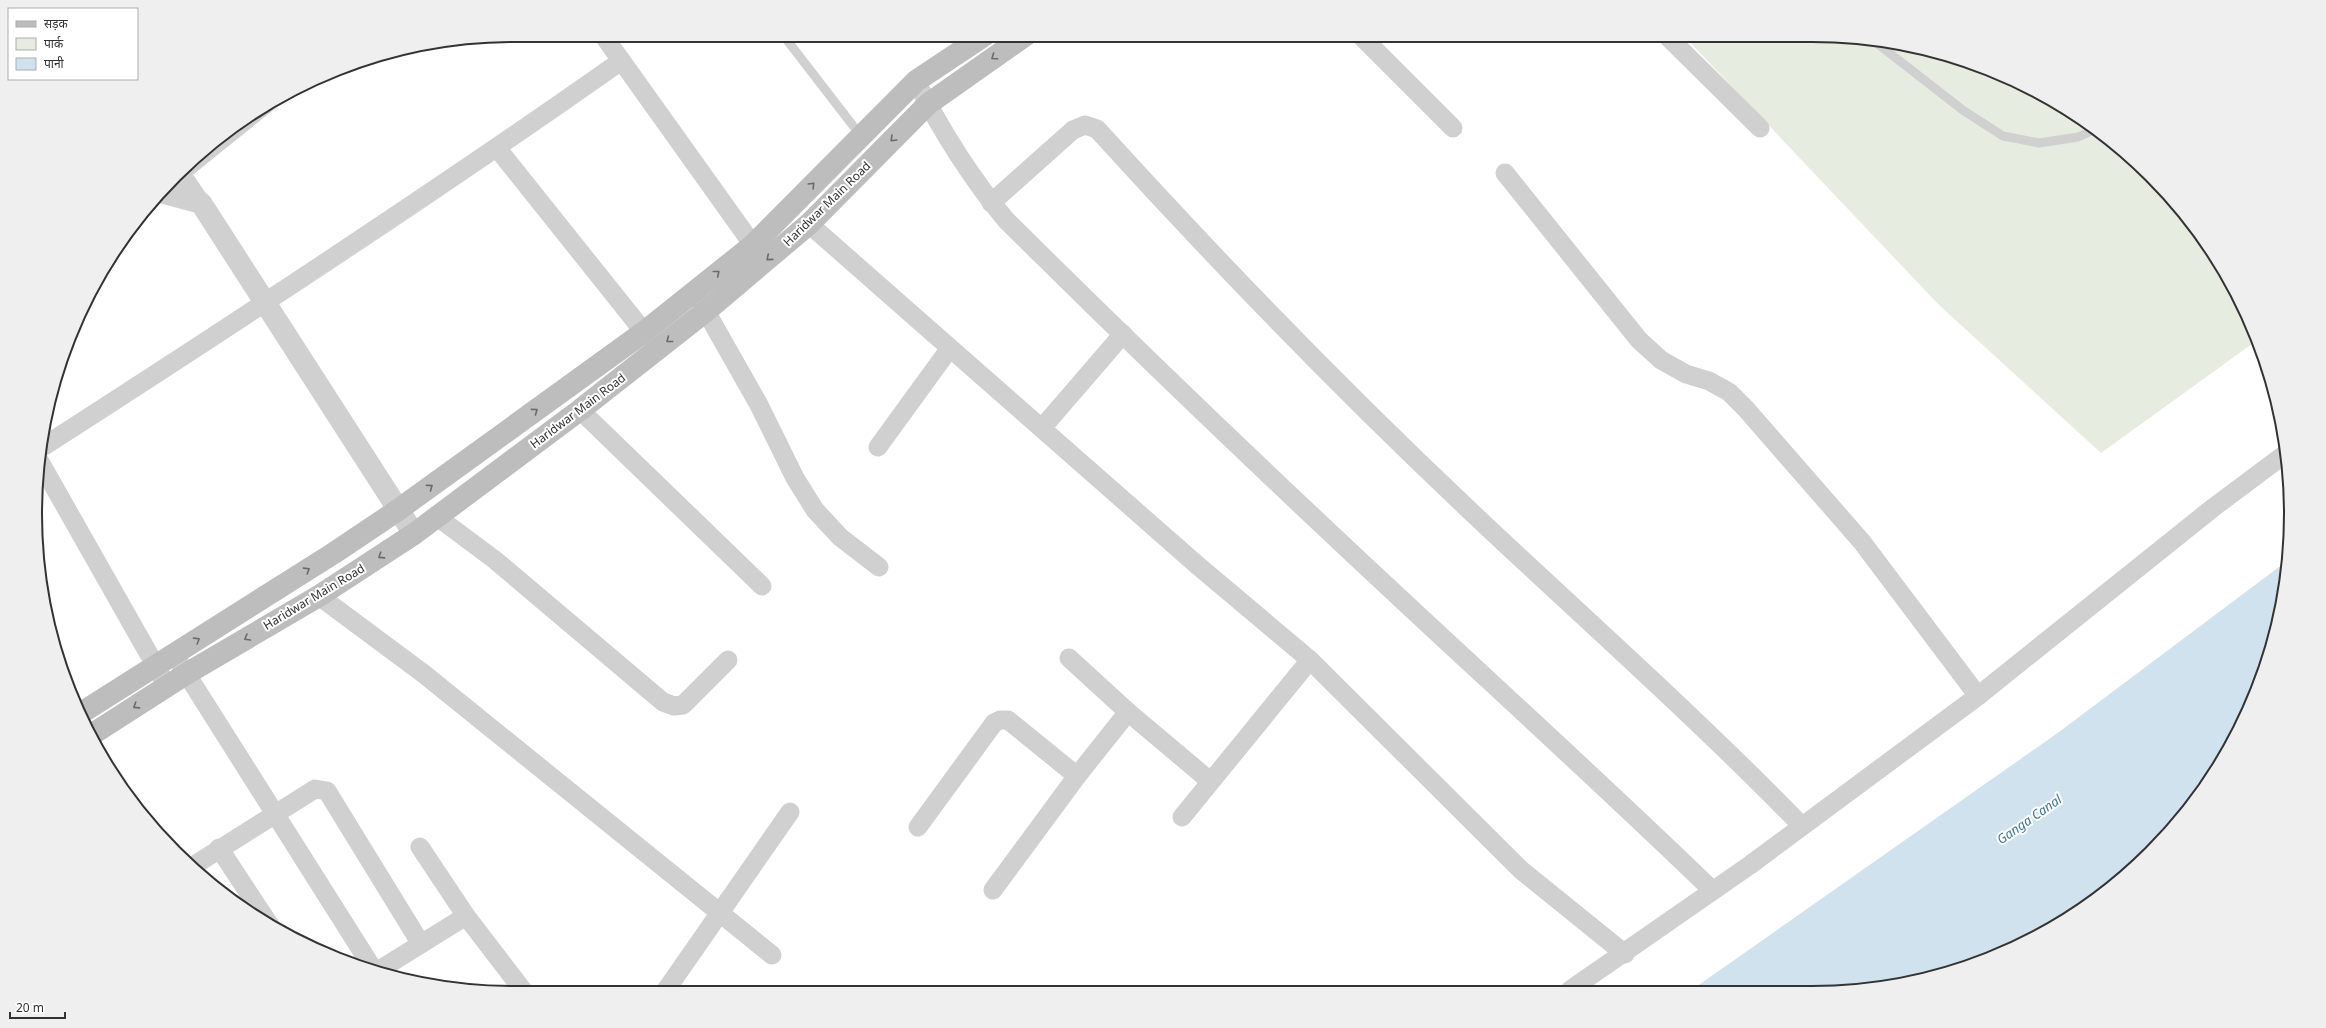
<svg xmlns="http://www.w3.org/2000/svg" width="2326" height="1028" font-family="'Noto Sans','Noto Sans Devanagari',sans-serif">
  <rect width="100%" height="100%" fill="#fff"/>
  <!-- green -->
  <polygon fill="#e6ecdf" points="1683,35 1812,35 1905,44 1966,60 2052,99 2128,154 2192,223 2242,302 2256,341 2101,453 1939,305"/>
  <!-- water -->
  <polygon fill="#cfe2ee" points="2287,561 2287,577 2266,668 2227,753 2192,805 2104,894 1996,956 1875,989 1693,989 2059,732"/>
  <g fill="none" stroke-linecap="round" stroke-linejoin="round">
    <!-- service -->
    <g stroke="#d0d0d0" stroke-width="9">
      <polyline points="783,35 861,136"/>
      <polyline points="1874,41 1964,111 2003,136 2039,143 2078,137 2094,130"/>
      <polyline points="183,177 286,94"/>
    </g>
    <!-- minor -->
    <g stroke="#d0d0d0" stroke-width="19">
      <polyline points="603,35 753,245"/>
      <polyline points="1360,35 1453,128"/>
      <polyline points="1666,35 1760,128"/>
      <path d="M916 81C941 130 971 178 1006 220 1140 353 1277 484 1416 613 1515 705 1615 796 1712 890"/>
      <polyline points="497,148 644,332"/>
      <polyline points="180,172 201,203"/>
      <polyline points="1505,173 1639,340 1661,360 1686,374 1709,381 1729,392 1746,409 1862,542 1978,696"/>
      <path d="M991 203 1073 130 1085 125 1097 129C1215 259 1338 386 1466 507 1578 613 1694 715 1802 826"/>
      <polyline points="809,224 1196,564 1310,660 1521,870 1625,954"/>
      <polyline points="699,299 759,405 795,478 815,510 840,537 879,567"/>
      <polyline points="580,410 762,586"/>
      <polyline points="1042,428 1123,334"/>
      <polyline points="878,447 950,348"/>
      <path d="M41 448C237 322 431 195 621 61"/>
      <polyline points="40,462 167,686"/>
      <polyline points="436,516 495,560 663,702 674,706 683,705 728,660"/>
      <polyline points="319,596 424,674 772,955"/>
      <polyline points="174,654 375,972"/>
      <polyline points="1069,658 1128,712 1210,781"/>
      <polyline points="1182,817 1310,660"/>
      <polyline points="918,827 994,723 1000,720 1008,720 1077,776"/>
      <polyline points="420,847 466,916 525,993"/>
      <polyline points="219,848 271,927"/>
      <polyline points="193,866 315,789 327,791 421,944"/>
      <polyline points="993,890 1077,776 1128,712"/>
      <polyline points="376,972 466,916"/>
      <polyline points="1570,990 1750,865 1978,696 2214,507 2285,454"/>
      <polyline points="664,993 790,812"/>
    </g>
    <!-- tertiary -->
    <polyline stroke="#d0d0d0" stroke-width="22" points="160,192 201,203 414,534"/>
    <!-- secondary -->
    <g stroke="#bdbdbd" stroke-width="22">
      <polyline points="81,713 334,553 398,510 644,332 753,245 916,81 985,35"/>
      <polyline points="91,735 186,674 319,596 414,534 580,410 706,311 809,224 928,104 1026,35"/>
    </g>
  </g>
  <!-- one-way arrows -->
  <defs><path id="oneway-chevron" d="M-2-3.5L2.5 0L-2 3.5" fill="none" stroke-width="1.6" stroke-linecap="round" stroke-linejoin="round"/></defs>
  <g stroke="#6a6a6a">
    <use href="#oneway-chevron" transform="translate(994 57) rotate(145)"/>
    <use href="#oneway-chevron" transform="translate(893 139) rotate(135)"/>
    <use href="#oneway-chevron" transform="translate(812 185) rotate(-45)"/>
    <use href="#oneway-chevron" transform="translate(769 258) rotate(140)"/>
    <use href="#oneway-chevron" transform="translate(717 273) rotate(-39)"/>
    <use href="#oneway-chevron" transform="translate(669 340) rotate(142)"/>
    <use href="#oneway-chevron" transform="translate(535 411) rotate(-36)"/>
    <use href="#oneway-chevron" transform="translate(430 487) rotate(-36)"/>
    <use href="#oneway-chevron" transform="translate(381 556) rotate(147)"/>
    <use href="#oneway-chevron" transform="translate(307 570) rotate(-32)"/>
    <use href="#oneway-chevron" transform="translate(247 638) rotate(150)"/>
    <use href="#oneway-chevron" transform="translate(197 640) rotate(-32)"/>
    <use href="#oneway-chevron" transform="translate(136 706) rotate(147)"/>
  </g>
  <g text-anchor="middle" stroke-width="4" stroke-linejoin="round" paint-order="stroke">
    <!-- street labels -->
    <g font-size="12" fill="#333" stroke="#fff">
      <text transform="translate(827 204) rotate(-44)" y="4">Haridwar Main Road</text>
      <text transform="translate(578 411) rotate(-37)" y="4">Haridwar Main Road</text>
      <text transform="translate(314 597) rotate(-31)" y="4">Haridwar Main Road</text>
    </g>
    <!-- water labels -->
    <g font-size="13" font-style="italic" fill="#3f7597" stroke="#fff">
      <text transform="translate(2029 819) rotate(-35)" y="5">Ganga Canal</text>
    </g>
  </g>
  <!-- crop -->
  <path d="M0 0H2326V1028H0ZM514 42H1812A472 472 0 0 1 2284 514V514A472 472 0 0 1 1812 986H514A472 472 0 0 1 42 514V514A472 472 0 0 1 514 42Z" fill="#efefef" fill-rule="evenodd"/>
  <path fill="none" stroke="#333" stroke-width="2" d="M514 42H1812A472 472 0 0 1 2284 514V514A472 472 0 0 1 1812 986H514A472 472 0 0 1 42 514V514A472 472 0 0 1 514 42Z"/>
  <!-- legend -->
  <rect x="8" y="8" width="130" height="72" fill="#ffffff" stroke="#adadad"/>
  <rect x="16" y="21" width="20" height="6" fill="#bdbdbd" stroke="#adadad"/>
  <text x="44" y="28" font-size="12" fill="#333333">सड़क</text>
  <rect x="16" y="38" width="20" height="12" fill="#e6ecdf" stroke="#adadad"/>
  <text x="44" y="48" font-size="12" fill="#333333">पार्क</text>
  <rect x="16" y="58" width="20" height="12" fill="#cfe2ee" stroke="#adadad"/>
  <text x="44" y="68" font-size="12" fill="#333333">पानी</text>
  <!-- scale -->
  <path d="M10 1012v6h55v-6" fill="none" stroke="#333333" stroke-width="2"/>
  <text x="16" y="1012" font-size="12" fill="#333333" stroke="#ffffff" stroke-width="3" paint-order="stroke">20 m</text>
</svg>
